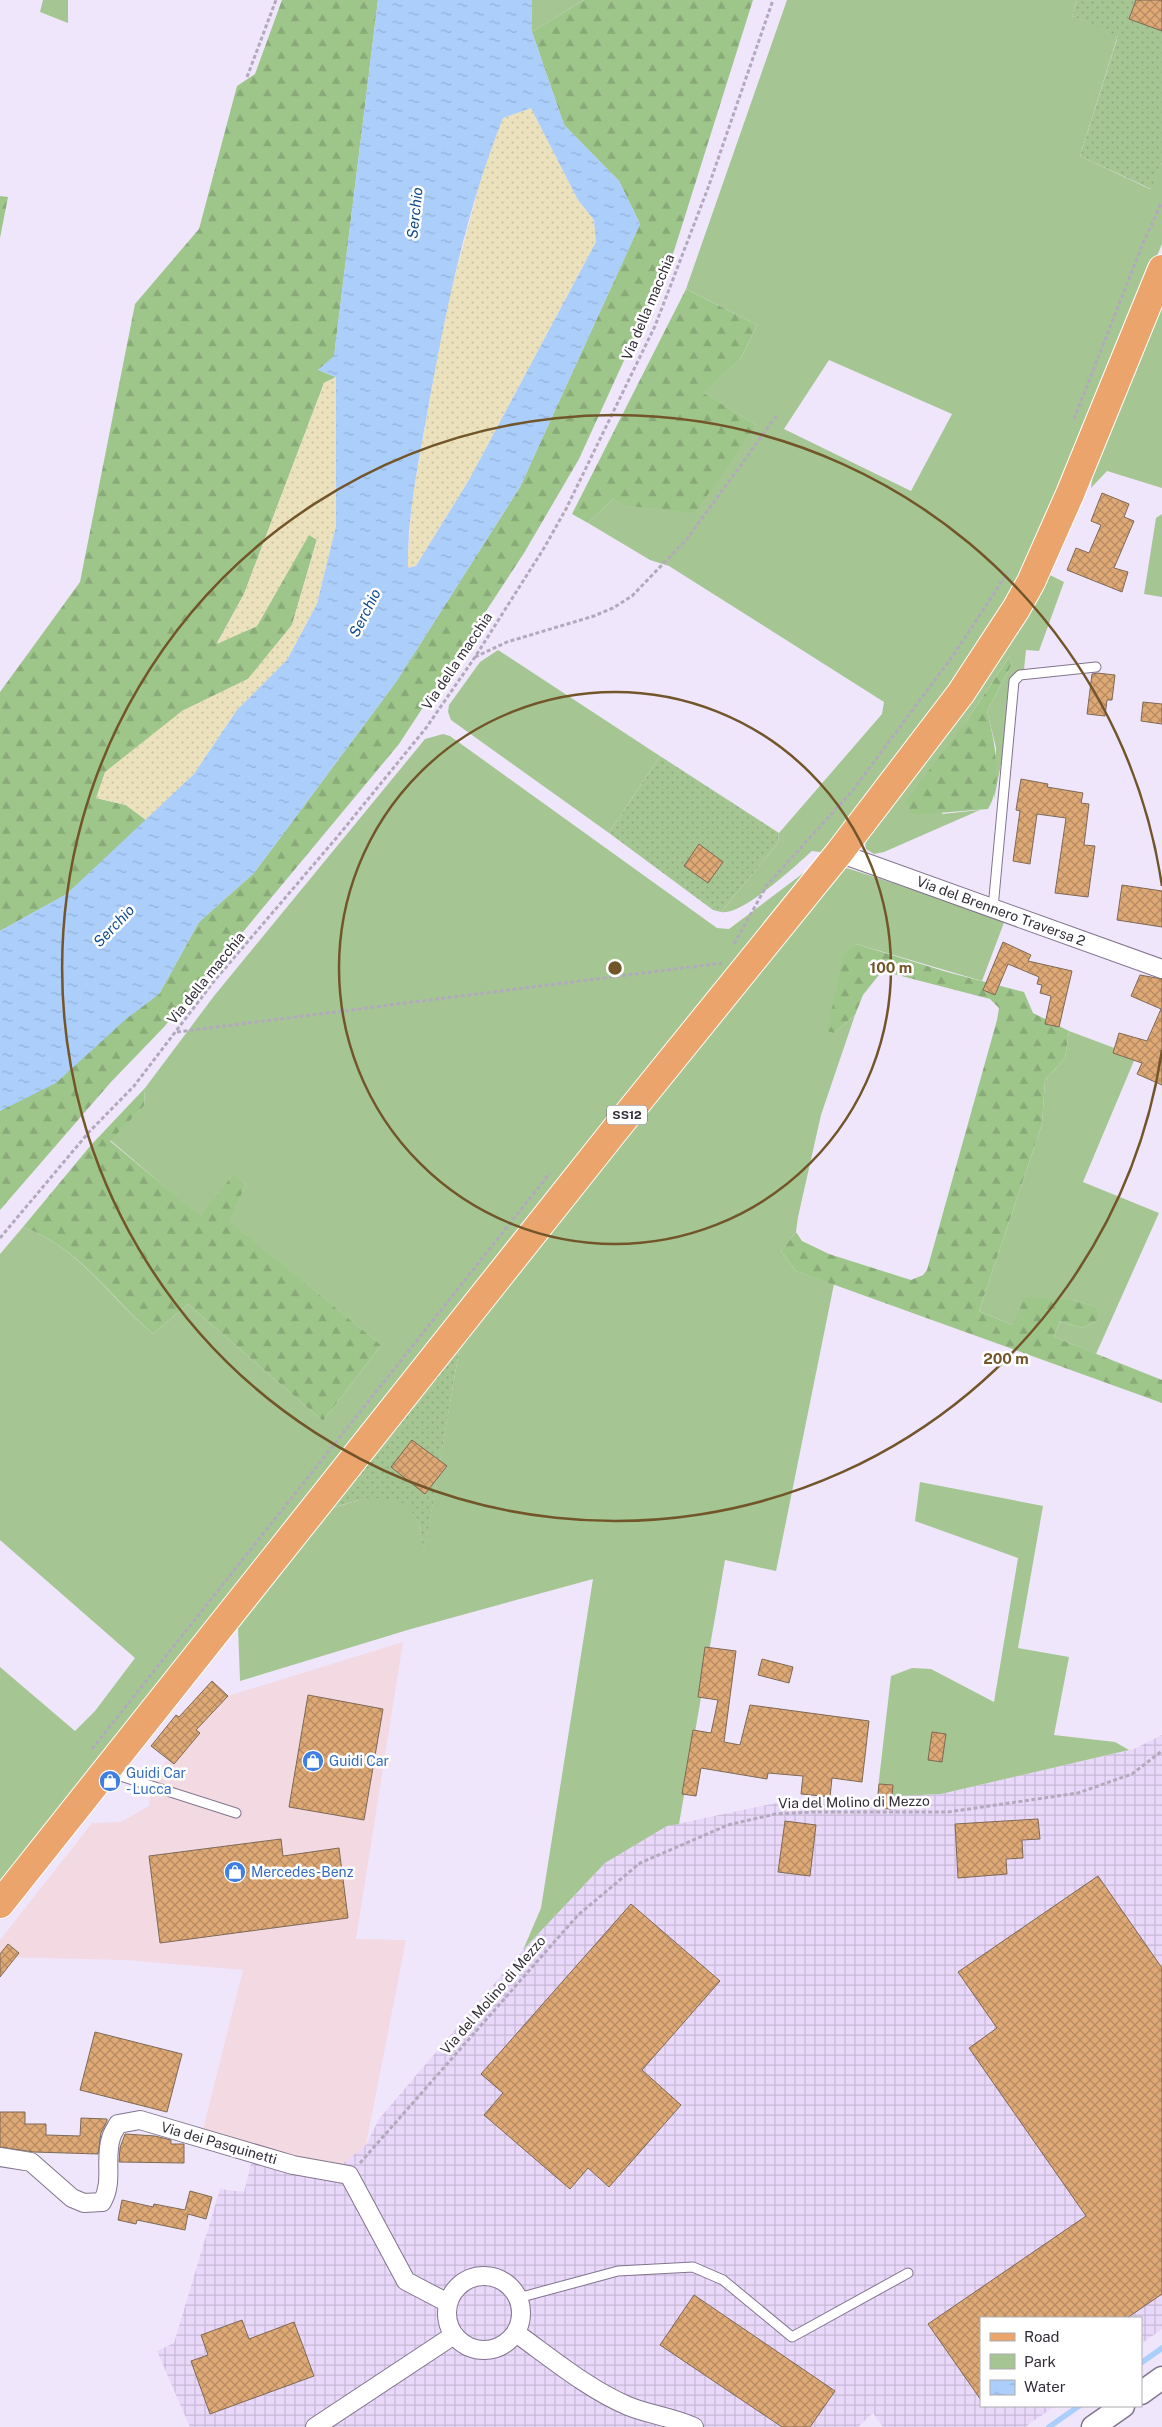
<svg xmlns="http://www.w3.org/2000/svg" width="1162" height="2427" font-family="'Public Sans',sans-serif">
  <defs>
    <pattern id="industrial-grid" width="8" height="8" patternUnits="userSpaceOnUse" patternTransform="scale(1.25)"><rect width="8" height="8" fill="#e9d8fa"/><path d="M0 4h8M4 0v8" fill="none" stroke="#c8bad7"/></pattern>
    <pattern id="forest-firs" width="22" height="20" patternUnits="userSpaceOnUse" patternTransform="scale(1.25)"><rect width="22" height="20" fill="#9fc68a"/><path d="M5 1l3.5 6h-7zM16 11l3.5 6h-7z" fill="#89aa78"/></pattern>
    <pattern id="sand-dots" width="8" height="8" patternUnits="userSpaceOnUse" patternTransform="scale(1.25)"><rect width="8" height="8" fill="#ebe1bc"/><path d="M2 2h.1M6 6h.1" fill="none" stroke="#cac1a2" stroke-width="1.8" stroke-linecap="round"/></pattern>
    <pattern id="garden-dots" width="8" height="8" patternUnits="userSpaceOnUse" patternTransform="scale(1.25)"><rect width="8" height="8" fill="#a5c693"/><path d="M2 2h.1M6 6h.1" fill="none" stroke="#8eaa7f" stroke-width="1.8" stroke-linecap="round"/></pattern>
    <pattern id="water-ripples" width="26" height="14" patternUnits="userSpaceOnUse" patternTransform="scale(1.25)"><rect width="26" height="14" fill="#abcefb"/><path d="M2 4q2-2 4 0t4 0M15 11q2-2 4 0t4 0" fill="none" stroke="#94b1d8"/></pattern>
    <pattern id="building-cross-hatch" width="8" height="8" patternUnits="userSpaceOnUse" patternTransform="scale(1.25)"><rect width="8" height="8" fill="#dfa976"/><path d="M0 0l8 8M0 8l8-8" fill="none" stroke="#b58a62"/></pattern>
  </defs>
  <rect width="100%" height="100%" fill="#f0e6fc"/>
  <!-- commercial -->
  <polygon fill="#f2d9e2" points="403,1642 356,1939 406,1940 366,2145 335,2171 202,2133 243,1970 126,1960 0,1957 0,1940 92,1823 121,1822 149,1806 153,1776 228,1696"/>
  <!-- industrial -->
  <polygon fill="url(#industrial-grid)" points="1162,1735 1162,2329 1141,2344 1141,2318 981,2318 981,2406 1055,2406 1025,2427 883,2427 873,2413 858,2427 190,2427 157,2351 174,2343 220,2189 244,2192 255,2148 334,2171 366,2145 379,2119 523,1950 605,1863 667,1826 786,1801 941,1794 1134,1749"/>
  <!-- green -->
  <g fill="#a5c693" fill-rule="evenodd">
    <polygon points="43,0 68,0 68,23 40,12"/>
    <polygon points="532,0 584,0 532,32"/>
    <path d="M787 0H1077L1072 16 1118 35 1080 156 1150 189 1162 162V244L1033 550 1002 606 946 693 830 846 820 852 812 851C794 867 742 916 721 912L778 843 779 833 882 714 884 702 669 566 650 560 588 523 614 498 756 425 702 393 741 358 757 325 686 289ZM829 360 952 414 911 491 784 429Z"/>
    <polygon points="1162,307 1162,488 1107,471 1091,488 1093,470"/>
    <polygon points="1162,514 1162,597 1144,594 1156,518"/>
    <polygon points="1048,574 1064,582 1039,651 1026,650 1024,670 1014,677 1008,691 1006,740 994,799 996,748 987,711 1012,664 1009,657 966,722 942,814 980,810 884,852 874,854 866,849 865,843 948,728"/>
    <polygon points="498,650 660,756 609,833 451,720 448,712 449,705 480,662"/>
    <path d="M443 734 450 736 717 928 729 929 814 865 0 1883V1667L75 1731 95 1711 135 1658 0 1540V1254L23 1227C80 1248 108 1296 153 1334L188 1304 323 1421 381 1345 228 1221 246 1184 233 1176 200 1217 110 1140 144 1106 145 1088 214 996 425 739Z"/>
    <polygon points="847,868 1005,920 982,981 856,944 834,1033 855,1015 821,1115 798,1217 796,1232 781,1251 796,1271 834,1284 776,1571 725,1560 679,1824 667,1826 605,1863 523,1950 541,1908 593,1579 411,1629 240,1681 238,1626 329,1509 366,1498 388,1497 409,1505 419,1524 424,1553 460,1345 839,870"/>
    <polygon points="1069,1031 1136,1056 1083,1182 1159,1213 1096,1354 1054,1337 1060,1321 1082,1328 1099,1320 1095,1307 1073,1300 1012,1325 979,1311 1042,1124 1045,1080 1065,1058"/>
    <polygon points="920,1482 1043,1506 1018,1648 1069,1657 1054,1735 1115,1742 1129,1750 941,1794 877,1797 891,1676 912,1668 931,1669 994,1702 1018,1558 915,1521"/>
  </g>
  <!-- forest -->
  <g fill="url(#forest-firs)">
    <polygon points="282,0 378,0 334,357 318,370 336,377 324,383 244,594 217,643 257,626 309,534 317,539 292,625 248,679 182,711 96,798 126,805 146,820 67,894 0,931 0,692 80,582 135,304 199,229 237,86 255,74"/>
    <polygon points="584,0 753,0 674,251 579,459 524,553 399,744 164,1027 111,1082 0,1210 0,1111 159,994 199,922 254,873 396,682 520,487 640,224 619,181 564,125 532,32"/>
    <polygon points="0,196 8,197 0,238"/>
    <polygon points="686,289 757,325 741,358 703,393 756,425 695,513 622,505 614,498 588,523 572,514"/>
    <path d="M1009 657 1012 664 987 711C994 739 1004 784 988 809L913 815 905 802 966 722Z"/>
    <polygon points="856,944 947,972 1024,992 1033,1013 1069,1031 1065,1058 1045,1080 1042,1124 979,1311 1012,1325 1025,1297 1073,1300 1096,1307 1099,1320 1082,1328 1060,1321 1054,1337 1162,1380 1162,1403 796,1271 781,1251 796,1232 802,1241 829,1254 911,1280 923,1275 927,1270 997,1020 999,1008 990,999 882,971 863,995 855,1015 834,1033 827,1031 844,954"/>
    <path d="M145 1088 144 1106 110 1141 200 1216 233 1175 246 1184 229 1221 381 1345 323 1421 188 1304 153 1334C109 1296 80 1248 23 1227L91 1145Z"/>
  </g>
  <!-- sand -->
  <g fill="url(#sand-dots)">
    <polygon points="531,108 578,200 594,220 596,242 469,480 416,566 407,568 412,500 445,313 484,167 503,118"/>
    <polygon points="336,377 336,526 317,604 287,660 237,710 194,774 146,820 126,805 96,798 105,772 182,711 248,679 292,625 317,540 309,535 257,626 217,644 244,594 324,383"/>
  </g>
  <!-- garden -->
  <g fill="url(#garden-dots)">
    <polygon points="1077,0 1162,0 1162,162 1151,189 1080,156 1118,36 1072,16"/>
    <polygon points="660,756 779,833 778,843 721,912 713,910 609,833"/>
    <path d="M460 1345 424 1555 419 1524 408 1505C374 1492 362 1499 329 1509Z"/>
  </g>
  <!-- water -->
  <path fill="url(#water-ripples)" fill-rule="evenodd" d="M378 0H532V32L564 125 619 181 640 224 520 487 396 682 254 873 199 922 159 994 126 1019 56 1083 0 1111V931L67 894 194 774 237 710 287 660 317 604 336 526V377L318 370 334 356ZM531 108 578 200 594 220 596 242 469 480 416 566 408 568C407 516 418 465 427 414 445 314 465 213 503 118Z"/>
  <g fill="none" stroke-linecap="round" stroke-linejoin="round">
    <!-- stream -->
    <g stroke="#abcefb" stroke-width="5.5">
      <polyline points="1141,2363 1162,2348"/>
      <polyline points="1049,2427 1079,2406"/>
    </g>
  </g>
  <!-- building -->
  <g fill="url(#building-cross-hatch)" stroke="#7e6956">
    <polygon points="1136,0 1162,0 1162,31 1129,19"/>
    <polygon points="1102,493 1129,504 1124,517 1134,521 1114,568 1128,572 1122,592 1067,570 1076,548 1089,553 1101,525 1091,521"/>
    <polygon points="1097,673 1115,675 1112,700 1107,700 1105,716 1087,714 1092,674"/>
    <polygon points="1143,702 1162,704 1162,724 1141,721"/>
    <polygon points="1021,779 1048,784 1047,787 1083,793 1081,803 1089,804 1084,845 1095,846 1088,897 1055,893 1066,818 1037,814 1030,864 1013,861 1020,811 1016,810"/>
    <polygon points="699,844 723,862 708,883 684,866"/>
    <polygon points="1122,885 1162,891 1162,927 1117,920"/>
    <polygon points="1003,942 1031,955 1028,961 1072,971 1059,1027 1045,1024 1051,996 1040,993 1042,985 1037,984 1039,977 1008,964 995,995 983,990"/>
    <polygon points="1140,975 1162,979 1162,1085 1137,1074 1142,1063 1113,1053 1119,1033 1147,1041 1161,1009 1131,996"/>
    <polygon points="412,1440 447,1466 425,1494 391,1467"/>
    <polygon points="705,1647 736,1651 724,1742 740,1745 750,1705 869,1721 862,1782 832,1778 830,1797 801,1794 803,1776 768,1773 767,1779 701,1768 696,1796 682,1794 693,1730 711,1733 718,1700 698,1697"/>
    <polygon points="762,1659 793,1667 789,1683 758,1675"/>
    <polygon points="212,1681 228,1696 196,1730 200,1733 174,1764 151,1746 176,1715 179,1717"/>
    <polygon points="308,1695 383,1709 364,1820 289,1807"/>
    <polygon points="932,1732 946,1734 942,1762 928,1760"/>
    <polygon points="879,1784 893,1785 891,1809 877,1808"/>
    <polygon points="1038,1819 1040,1839 1022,1840 1023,1858 1006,1859 1007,1874 958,1878 955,1824"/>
    <polygon points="785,1821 816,1825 810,1876 778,1872"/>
    <polygon points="281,1839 283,1856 339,1848 348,1918 160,1943 149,1856"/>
    <polygon points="1098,1876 1162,1968 1162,2294 1127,2318 981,2318 981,2400 928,2324 1086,2216 969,2048 997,2028 958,1972"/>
    <polygon points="631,1904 720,1981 642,2070 681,2105 609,2187 588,2168 570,2189 484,2115 503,2093 481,2074"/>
    <polygon points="8,1944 19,1953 0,1977 0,1954"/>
    <polygon points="95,2032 182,2054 167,2112 80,2090"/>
    <polygon points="0,2112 25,2112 25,2124 46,2124 46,2135 80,2136 81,2118 107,2119 107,2121 101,2133 98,2154 34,2152 0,2147"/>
    <polygon points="125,2134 155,2136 171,2140 171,2144 184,2144 184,2163 119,2162 120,2148"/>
    <polygon points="190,2191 212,2197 206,2219 188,2214 185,2230 137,2220 136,2224 118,2220 122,2200 153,2207 154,2204 185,2210"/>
    <polygon points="694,2295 835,2391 810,2427 782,2427 660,2345"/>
    <polygon points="242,2320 249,2339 294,2322 314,2376 210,2414 191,2361 208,2355 201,2335"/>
  </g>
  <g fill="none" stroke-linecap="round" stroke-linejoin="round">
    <!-- service casing -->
    <g stroke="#81758d" stroke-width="11">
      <g id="service">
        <polyline points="993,908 1014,681 1020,675 1096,667"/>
        <polyline points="108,1772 236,1813"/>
        <polyline points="518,2298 618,2271 693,2267 723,2280 792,2337 908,2273"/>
      </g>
    </g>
    <!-- minor casing -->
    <g stroke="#81758d" stroke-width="20">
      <g id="minor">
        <polyline points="839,853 1162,969"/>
        <path d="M0 2157 31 2162 72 2198 84 2203 102 2202C114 2182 104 2159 111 2138 112 2133 116 2128 118 2124L140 2120 293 2165 349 2175 406 2281 448 2303"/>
        <circle cx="484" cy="2313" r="37"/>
        <path d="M516 2333C551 2358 588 2389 628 2406 650 2415 673 2417 694 2427"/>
        <polyline points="315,2427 454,2335"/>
      </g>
    </g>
    <!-- tertiary casing -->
    <g stroke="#81758d" stroke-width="25">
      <g id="tertiary">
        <polyline points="1141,2393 1162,2378"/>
        <polyline points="1093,2427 1123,2406"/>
      </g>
    </g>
    <!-- primary casing -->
    <g stroke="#fff" stroke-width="30">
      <polyline id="primary" points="0,1904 615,1130 839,853 961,693 1016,609 1031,582 1070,494 1162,269"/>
    </g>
    <!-- path -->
    <g stroke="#b2aabc" stroke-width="3" stroke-dasharray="4 2.5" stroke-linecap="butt">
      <polyline points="247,77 276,0"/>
      <polyline points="1074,419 1143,243 1162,202"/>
      <polyline points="475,657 507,642 594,616 613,608 632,596 687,539 777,415"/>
      <polyline points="734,944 767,885 853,790 952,657 1008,572"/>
      <polyline points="177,1032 722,963"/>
      <polyline points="0,1238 89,1132 134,1086 215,980 338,836 426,728 475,657 544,548 566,509 655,326 708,188 773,0"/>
      <polyline points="92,1749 550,1173"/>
      <polyline points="360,2163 578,1915 640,1863 728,1825 775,1814 813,1812 948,1812 1078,1793 1132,1774 1162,1751"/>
    </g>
    <!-- service -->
    <use href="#service" stroke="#fff" stroke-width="9"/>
    <!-- minor -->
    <use href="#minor" stroke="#fff" stroke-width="18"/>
    <!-- tertiary -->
    <use href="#tertiary" stroke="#fff" stroke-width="22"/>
    <!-- primary -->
    <use href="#primary" stroke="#eba46b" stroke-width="28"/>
  </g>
  <!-- distance rings -->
  <g fill="none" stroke="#73552a" stroke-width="2.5">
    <circle cx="615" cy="968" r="276"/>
    <path d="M1162 1050A553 553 0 1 1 1162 886"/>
  </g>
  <!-- icons -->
  <defs>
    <g id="shop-disc" transform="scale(1.125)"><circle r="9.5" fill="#3f7fe0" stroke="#fff"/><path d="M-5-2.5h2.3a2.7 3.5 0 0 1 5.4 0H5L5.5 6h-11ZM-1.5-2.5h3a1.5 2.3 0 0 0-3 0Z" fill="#fff"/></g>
  </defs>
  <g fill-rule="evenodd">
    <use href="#shop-disc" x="313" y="1761"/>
    <use href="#shop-disc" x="110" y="1781"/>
    <use href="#shop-disc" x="235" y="1872"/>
  </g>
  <g text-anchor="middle" stroke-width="5" stroke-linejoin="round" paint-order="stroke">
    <!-- shield labels -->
    <rect fill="#fff" stroke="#706c73" stroke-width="1" x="607" y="1105.5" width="40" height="19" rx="4"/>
    <g font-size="12" font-weight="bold" fill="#322d37">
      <text x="627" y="1119">SS12</text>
    </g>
    <!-- street labels -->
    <g font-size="14" fill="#322d37" stroke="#fff">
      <text transform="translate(648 307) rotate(-67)" y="5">Via della macchia</text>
      <text transform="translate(457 661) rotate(-56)" y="5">Via della macchia</text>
      <text transform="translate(1001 911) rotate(20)" y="5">Via del Brennero Traversa 2</text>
      <text transform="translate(206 978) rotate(-51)" y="5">Via della macchia</text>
      <text transform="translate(854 1802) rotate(-1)" y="5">Via del Molino di Mezzo</text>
      <text transform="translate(493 1995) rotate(-49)" y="5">Via del Molino di Mezzo</text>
      <text transform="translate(219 2143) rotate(16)" y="5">Via dei Pasquinetti</text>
    </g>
    <!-- shop labels -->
    <g font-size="14" fill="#366cbe" stroke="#fff" text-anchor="start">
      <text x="329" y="1766">Guidi Car</text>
      <text x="126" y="1778">Guidi Car<tspan x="126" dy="16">- Lucca</tspan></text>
      <text x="251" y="1877">Mercedes-Benz</text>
    </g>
    <!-- water labels -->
    <g font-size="15" font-style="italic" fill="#0e4b8b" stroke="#fff">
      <text transform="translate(415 213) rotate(-84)" y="5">Serchio</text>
      <text transform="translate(365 613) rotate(-63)" y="5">Serchio</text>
      <text transform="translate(114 926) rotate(-46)" y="5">Serchio</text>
    </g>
  </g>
  <circle cx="615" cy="968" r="8" fill="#73552a" stroke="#fff" stroke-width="2.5"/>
  <g font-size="15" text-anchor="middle" font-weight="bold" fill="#73552a" stroke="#fff" stroke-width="5" stroke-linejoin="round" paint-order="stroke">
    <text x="891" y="973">100 m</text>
    <text x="1006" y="1364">200 m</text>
  </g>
  <!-- legend -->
  <rect x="980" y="2317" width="162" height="90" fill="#ffffff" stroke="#adabaf"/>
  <rect x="990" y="2333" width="25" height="8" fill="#eba46b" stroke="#adabaf"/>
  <text x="1024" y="2342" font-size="15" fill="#322d37">Road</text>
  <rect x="990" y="2354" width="25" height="15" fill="#a5c693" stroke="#adabaf"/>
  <text x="1024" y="2367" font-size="15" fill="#322d37">Park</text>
  <rect x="990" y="2380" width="25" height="15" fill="url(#water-ripples)" stroke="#adabaf"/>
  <text x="1024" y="2392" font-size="15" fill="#322d37">Water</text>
</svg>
